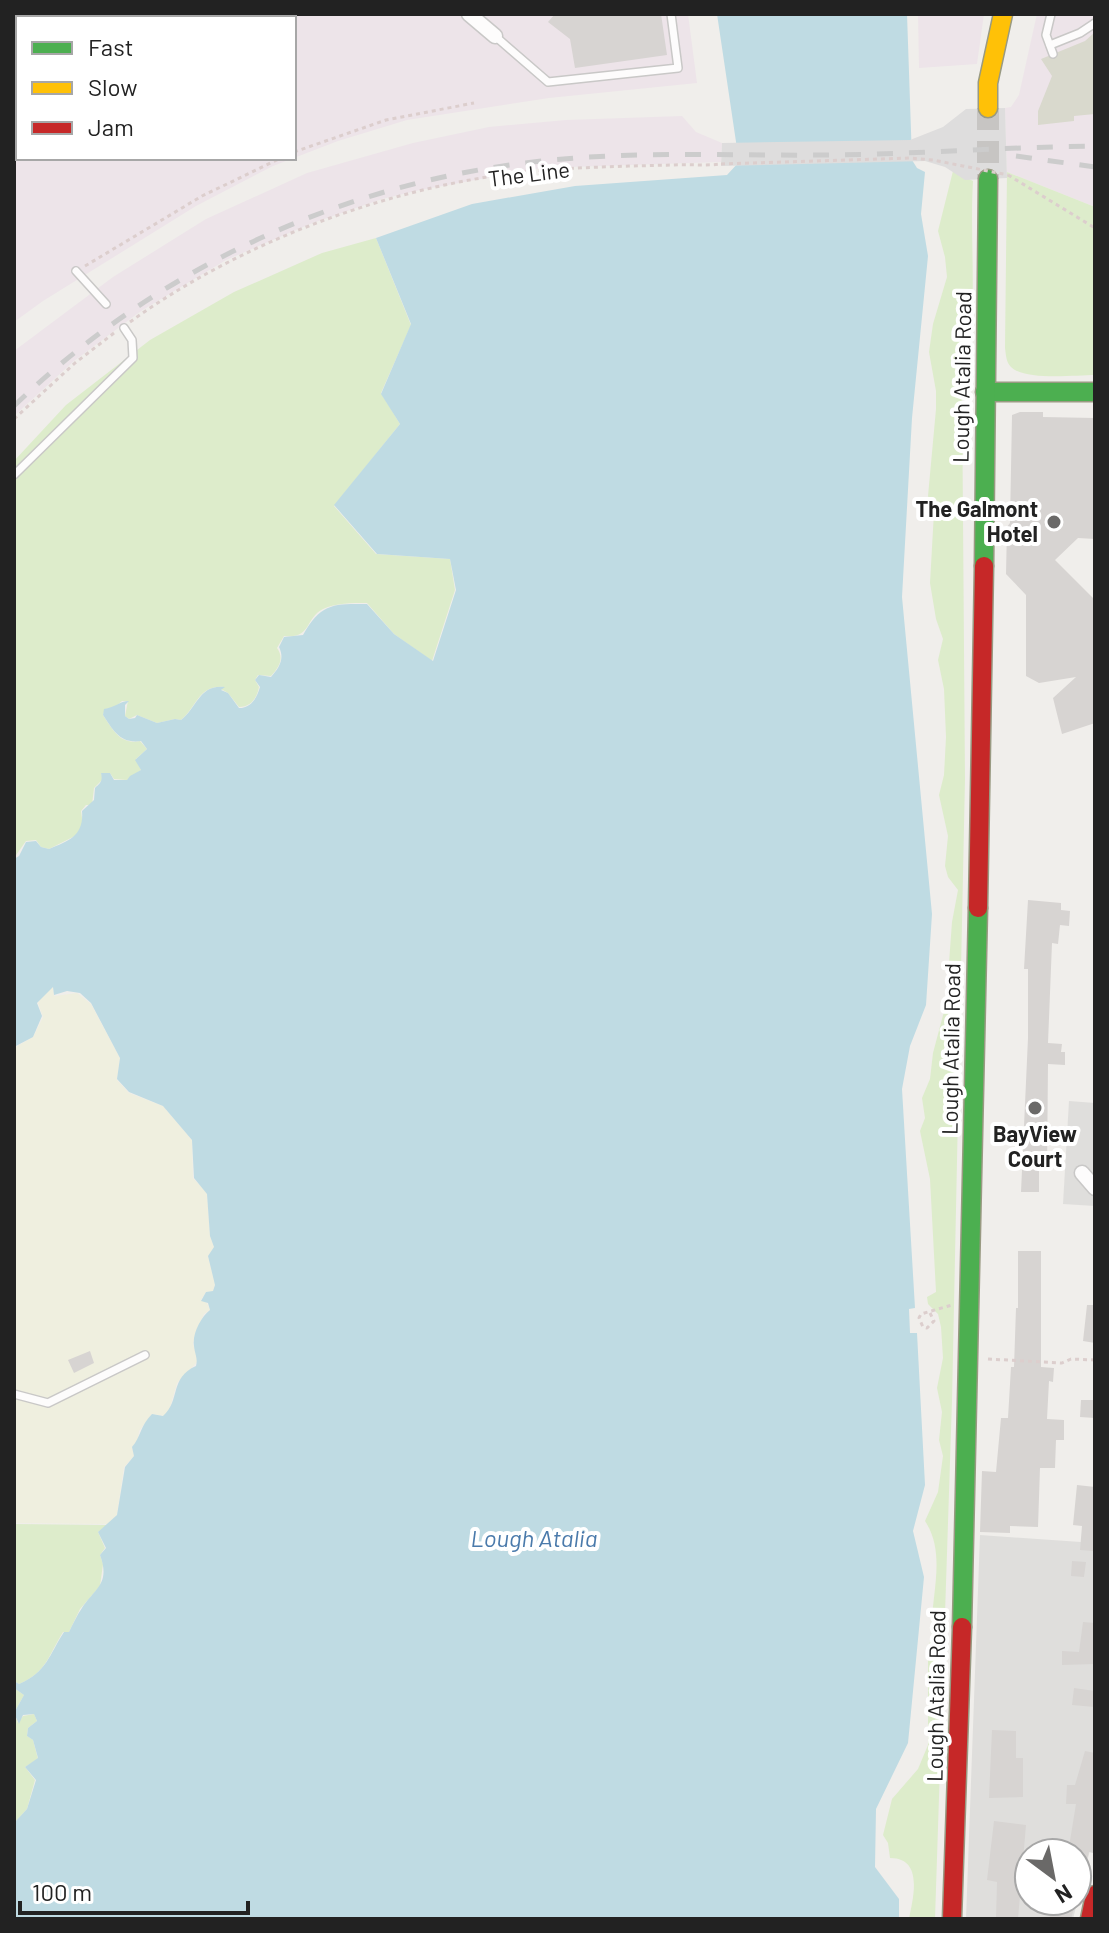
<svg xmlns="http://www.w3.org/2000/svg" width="1109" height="1933" font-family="Barlow,sans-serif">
  <rect width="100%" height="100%" fill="#f0eeeb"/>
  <!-- residential -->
  <g fill="#dfdedc" fill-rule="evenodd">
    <polygon points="1069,1101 1095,1103 1095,1206 1063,1204"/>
    <path d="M980 1535 1095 1543V1830L1073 1919H966ZM1029 1853H1077V1901H1029Z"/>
  </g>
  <!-- industrial -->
  <g fill="#ede4e9" fill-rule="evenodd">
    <path d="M14 14H688L697 83 549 98 407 120 338 141 273 166 196 206 43 301 14 322ZM18 18H294V158H18Z"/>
    <polygon points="918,14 984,14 977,64 919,68"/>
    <polygon points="1037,14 1095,14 1095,207 1007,172 1005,108 1011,107 1019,95"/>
    <polygon points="682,116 696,132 722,143 721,162 541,168 420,190 382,199 310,224 226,260 141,311 74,361 14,416 14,351 113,277 206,219 307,173 413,143 489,127 566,120"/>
  </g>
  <!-- construction -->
  <polygon fill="#d9d9cd" points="1095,32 1095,114 1074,116 1074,121 1038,125 1038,111 1052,76 1041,59 1085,41"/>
  <!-- farmland -->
  <polygon fill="#efefdf" points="53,987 54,996 77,993 91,1004 120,1058 117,1080 129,1093 163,1106 192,1140 193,1178 207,1193 210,1236 214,1247 208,1256 215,1284 213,1291 206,1292 201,1300 207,1303 210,1310 204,1314 195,1334 193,1344 198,1361 177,1383 169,1411 164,1416 152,1414 139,1431 138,1440 132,1447 134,1456 124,1467 117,1515 108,1524 14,1523 14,1048 33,1037 43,1017 38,1003 43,995"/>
  <!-- grass -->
  <g fill="#ddeccb">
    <path d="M953 171 973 181C969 245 980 325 962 385L965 779 952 1401 935 1919H909C913 1898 924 1858 890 1858L888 1843 883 1835 892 1799 918 1769 928 1745V1646L932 1638C929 1599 948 1556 925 1521L938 1492 943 1456 939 1440 942 1412 937 1388 943 1358 941 1327 938 1314 928 1304 927 1297 936 1292 930 1179 920 1131 925 1118 922 1098 930 1079 933 1053 946 1004 952 922 958 890 948 877 945 866 948 836 939 795 944 775 946 737 944 689 938 660 943 639 936 619 930 583 934 512 928 496 936 409V391L929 352 933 324 947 277 945 257 938 231Z"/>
    <path d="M1007 172 1095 207V375C1075 375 1025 381 1011 367 1006 362 1006 355 1005 348Z"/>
    <path d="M376 238 411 325 381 393 400 424 334 506 376 554 450 559 455 590 432 661 394 634 367 603C351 603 336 603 323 609 304 619 312 639 284 636L277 648C285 659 278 668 271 676L258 675 255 680 259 687C257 698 251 707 239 707L228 693 221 689 224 687C198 685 197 707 181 720L175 719 157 723 137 715 129 719 125 716 128 701H122L114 708 105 709 103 715C113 730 120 745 140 741L147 749 136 759 141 770 127 780 114 779 110 773H101L103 779 94 788 92 805H86L81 811 83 825 79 834 49 849 41 847 36 840 26 841 14 858V461L66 405 150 340 234 292 322 253Z"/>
    <path d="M14 1524 107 1525 98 1532 105 1548 100 1555 103 1564 100 1586 80 1609 69 1632H63C48 1656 47 1672 19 1684L14 1681Z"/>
    <polygon points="14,1688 24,1695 14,1713 18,1723 23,1716 34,1714 37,1721 28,1728 27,1736 33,1740 38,1759 25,1767 35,1780 27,1809 14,1823"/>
  </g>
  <!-- water -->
  <path fill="#bfdbe3" d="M717 14H907L912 160 917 168 925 172 921 214 928 256 912 418 902 597 932 914 926 1005 910 1046 902 1089 915 1308 909 1309 910 1333H917L925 1485 913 1531 924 1577 908 1743 876 1809 875 1867 899 1899V1919H14V1823L27 1809 36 1780 25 1767 38 1758 33 1740 27 1736 28 1728 37 1721 34 1714 23 1715 19 1724 14 1713 24 1695 14 1688V1681L19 1684C47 1672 49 1655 64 1632H69C73 1624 77 1615 82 1608 94 1589 111 1584 100 1555L106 1548 98 1532 117 1515 125 1467 134 1456 132 1447C141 1437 140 1426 152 1414L163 1416C181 1400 169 1378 196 1366 198 1358 195 1355 194 1346 192 1334 201 1317 210 1310L208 1303 201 1301 206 1292 213 1291 215 1285 208 1256 214 1247 210 1236 207 1194 194 1178 192 1140 163 1106 129 1092 117 1079 120 1058 91 1003 80 993 67 991 54 995 53 987 37 1003 42 1016 33 1037 14 1047V859L19 856 26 842 36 841 41 847 49 849C70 841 84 835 82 811L94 800 95 788C100 783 103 782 101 773H110L114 780H127L130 776 141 770 135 760 147 749 141 741C120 744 113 730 103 715L104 709C114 708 120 701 129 701L125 705V716L129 719 135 718 137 715 157 723 175 719 181 720C197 708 199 684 225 687L221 690 228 693 239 708C251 708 257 698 260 687L255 680 259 675 271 677C279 668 285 659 279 647L284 637 303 635C321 603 333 604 367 604L394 634 433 661 456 590 450 559 377 554 334 505 400 424 381 394 411 324 376 238 472 204 575 186 727 175 739 162Z"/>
  <!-- pier -->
  <polygon fill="#dedddd" points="1005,108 1007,178 965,180 945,167 925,161 721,166 722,143 910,140 943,127 966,109"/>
  <!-- building -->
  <g fill="#d7d4d2">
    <polygon points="555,14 661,14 667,55 575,68 570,39 548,22"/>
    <polygon points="1020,412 1043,412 1043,417 1095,418 1095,539 1078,538 1055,560 1095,600 1095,723 1062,734 1053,698 1076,677 1039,683 1026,676 1026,595 1006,574 1007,527 1010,523 1012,415"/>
    <polygon points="1028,900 1061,903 1061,910 1070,911 1069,926 1060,925 1058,944 1052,943 1048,1043 1062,1044 1061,1052 1065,1052 1065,1065 1048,1064 1047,1169 1039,1168 1039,1192 1021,1192 1028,1038 1028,969 1024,969"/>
    <polygon points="1018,1251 1041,1251 1041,1367 1054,1368 1053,1382 1049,1381 1047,1419 1064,1420 1064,1440 1056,1440 1055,1468 1040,1468 1038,1527 1010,1526 1010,1533 980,1532 982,1471 996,1472 1001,1418 1008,1418 1011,1367 1014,1367 1016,1308 1018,1308"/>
    <polygon points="1087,1305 1095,1305 1095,1343 1083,1341"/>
    <polygon points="90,1351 94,1363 74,1373 68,1360"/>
    <polygon points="1081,1400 1095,1400 1095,1418 1080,1417"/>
    <polygon points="1077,1485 1095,1487 1093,1551 1080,1550 1082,1526 1073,1525"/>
    <polygon points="1072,1561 1086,1562 1084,1577 1071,1576"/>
    <polygon points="1083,1622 1095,1623 1095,1664 1062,1665 1062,1651 1079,1652"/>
    <polygon points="1074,1688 1095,1691 1095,1707 1072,1705"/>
    <polygon points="992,1730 1016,1731 1016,1758 1023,1758 1023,1797 989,1798"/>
    <polygon points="1085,1751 1095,1753 1095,1844 1093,1853 1089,1852 1081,1882 1077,1881 1077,1853 1068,1853 1076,1804 1066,1804 1067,1785 1075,1785"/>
    <polygon points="994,1821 1026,1825 1018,1919 996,1919 997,1882 987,1880"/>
    <polygon points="1054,1901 1076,1901 1071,1919 1049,1919"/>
  </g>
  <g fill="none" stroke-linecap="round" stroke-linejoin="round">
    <!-- secondary-tunnel -->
    <polyline stroke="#c7c5c3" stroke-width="22" stroke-dasharray="22 11" stroke-linecap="butt" points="988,108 988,179"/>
    <!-- lane casing -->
    <g stroke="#c9c8c7" stroke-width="10">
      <g id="lane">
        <polyline points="180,14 185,18"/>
        <polyline points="1051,14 1046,35 1053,54"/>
        <polyline points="495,36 548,82 678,68 671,14"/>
        <polyline points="1050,45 1080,33 1095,23"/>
        <polyline points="76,271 106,304"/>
        <polyline points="14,475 133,358 132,340 124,328"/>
        <polyline points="14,1394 48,1403 145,1355"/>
      </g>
    </g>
    <!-- street casing -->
    <g stroke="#c9c8c7" stroke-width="17">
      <g id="street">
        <polyline points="29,14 35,18"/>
        <polyline points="469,14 495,36"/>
        <polyline points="51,18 54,14"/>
        <polyline points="14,65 18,59"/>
        <polyline points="1082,1173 1095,1188"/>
      </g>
    </g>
    <!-- fast casing -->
    <g stroke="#999a82" stroke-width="21">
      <g id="fast">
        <polyline points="985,392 1095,392"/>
        <polyline points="984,566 988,179"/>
        <polyline points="962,1627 978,908"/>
      </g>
    </g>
    <!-- slow casing -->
    <g stroke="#999a82" stroke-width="21">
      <polyline id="slow" points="988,108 988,83 1003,14"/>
    </g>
    <!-- jam casing -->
    <g stroke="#999a82" stroke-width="21">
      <g id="jam">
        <polyline points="978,908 984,566"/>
        <polyline points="952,1919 962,1627"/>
        <polyline points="1090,1919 1095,1895"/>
      </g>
    </g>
    <!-- path -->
    <g stroke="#dccecd" stroke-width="3" stroke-dasharray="4 4" stroke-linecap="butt">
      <polyline points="294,152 386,120 474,103"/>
      <polyline points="1008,175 1095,228"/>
      <polyline points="85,266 202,196 281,158"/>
      <path d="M130 322C246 238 402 182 544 170 587 167 630 166 673 165 689 164 705 166 721 164"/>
      <polyline points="14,419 75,363 114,333"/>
      <polyline points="930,1313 934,1321 927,1328 923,1327 919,1318 921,1314 952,1305"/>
      <polyline points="988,1359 1062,1363 1071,1359 1095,1360"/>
    </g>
    <!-- lane -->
    <use href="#lane" stroke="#fdfcfc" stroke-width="7"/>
    <!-- street -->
    <use href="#street" stroke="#fdfcfc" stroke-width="14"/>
    <!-- fast -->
    <use href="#fast" stroke="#4caf50" stroke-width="18"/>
    <!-- slow -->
    <use href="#slow" stroke="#ffc107" stroke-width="18"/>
    <!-- jam -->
    <use href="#jam" stroke="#c62828" stroke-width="18"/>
    <!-- rail -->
    <g stroke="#ccc" stroke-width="5" stroke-dasharray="16 16" stroke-linecap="butt">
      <polyline points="1016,156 1095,167"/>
      <path d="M14 406C160 265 351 179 552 160 644 151 738 156 830 155 918 154 1006 147 1095 146"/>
    </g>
    <!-- path-bridge -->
    <polyline stroke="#dccecd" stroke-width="3" stroke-dasharray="4 4" stroke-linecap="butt" points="721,164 909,158 933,160 1008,175"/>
  </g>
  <!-- markers -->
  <g fill="#6a6968" stroke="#fff" stroke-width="3">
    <circle cx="1054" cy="522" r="8"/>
    <circle cx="1035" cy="1108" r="8"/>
  </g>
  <g text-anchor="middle" stroke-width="8" stroke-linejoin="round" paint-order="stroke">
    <!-- street labels -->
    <g font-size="22" fill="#222" stroke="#fff">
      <text transform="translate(529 174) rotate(-7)" y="8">The Line</text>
      <text transform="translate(962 377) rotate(-89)" y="8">Lough Atalia Road</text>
      <text transform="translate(951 1049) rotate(-89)" y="8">Lough Atalia Road</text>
      <text transform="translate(936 1696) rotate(-89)" y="8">Lough Atalia Road</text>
    </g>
    <!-- poi labels -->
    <g font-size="22" font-weight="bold" fill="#222" stroke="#fff" text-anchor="end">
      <text x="1038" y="517">The Galmont<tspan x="1038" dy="25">Hotel</tspan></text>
      <text x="1035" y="1142" text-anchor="middle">BayView<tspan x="1035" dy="25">Court</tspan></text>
    </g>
    <!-- water labels -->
    <g font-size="24" font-style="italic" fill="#4a7aab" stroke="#fff">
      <text x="534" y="1547">Lough Atalia</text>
    </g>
  </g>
  <!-- border -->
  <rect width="1109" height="1933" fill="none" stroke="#222222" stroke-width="32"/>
  <!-- legend -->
  <rect x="16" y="16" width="280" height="144" fill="#ffffff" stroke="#a7a7a7" stroke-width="2"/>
  <rect x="32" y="42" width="40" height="12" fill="#4caf50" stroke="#a7a7a7" stroke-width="2"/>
  <text x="88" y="56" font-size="24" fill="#222222">Fast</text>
  <rect x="32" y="82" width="40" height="12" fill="#ffc107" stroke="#a7a7a7" stroke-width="2"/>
  <text x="88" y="96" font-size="24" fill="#222222">Slow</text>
  <rect x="32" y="122" width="40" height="12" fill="#c62828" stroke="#a7a7a7" stroke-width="2"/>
  <text x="88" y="136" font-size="24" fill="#222222">Jam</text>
  <!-- north arrow -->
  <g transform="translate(1053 1877) rotate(148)"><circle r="38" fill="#ffffff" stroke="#a7a7a7" stroke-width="2"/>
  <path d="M0-6L14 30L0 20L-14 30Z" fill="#6a6968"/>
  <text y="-12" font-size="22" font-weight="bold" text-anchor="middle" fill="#222222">N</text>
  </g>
  <!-- scale -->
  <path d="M20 1901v12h228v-12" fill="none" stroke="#222222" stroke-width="4"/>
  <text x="32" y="1901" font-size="24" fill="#222222" stroke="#ffffff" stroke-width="6" paint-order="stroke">100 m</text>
</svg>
